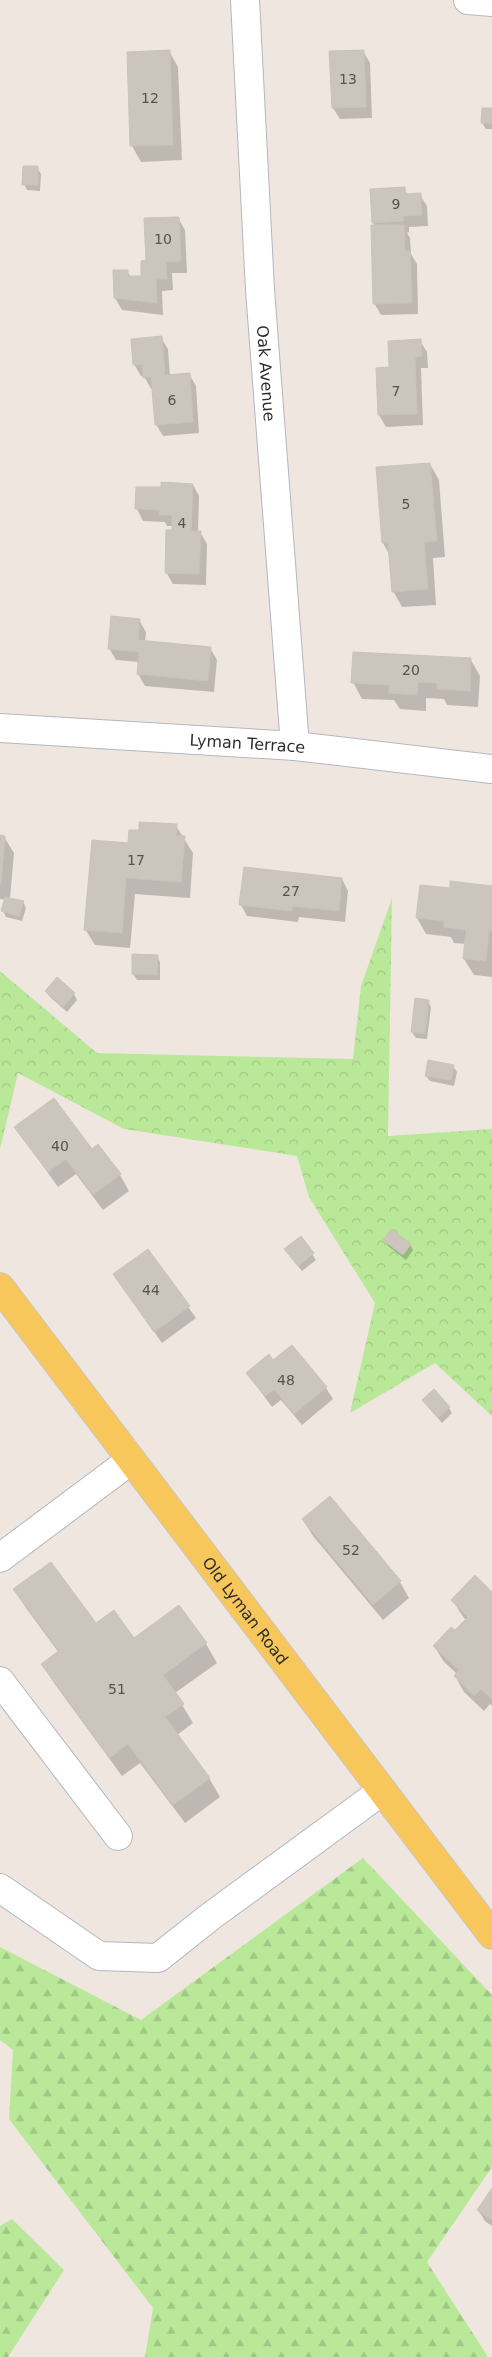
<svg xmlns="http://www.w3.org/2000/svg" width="492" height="2357" font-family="'DejaVu Sans',sans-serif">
  <defs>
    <pattern id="forest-firs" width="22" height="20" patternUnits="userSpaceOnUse" patternTransform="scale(1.25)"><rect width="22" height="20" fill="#bae899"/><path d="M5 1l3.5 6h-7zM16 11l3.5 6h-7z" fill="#a0c784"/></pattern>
    <pattern id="park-crowns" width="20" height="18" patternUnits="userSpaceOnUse" patternTransform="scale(1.25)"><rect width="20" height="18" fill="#bae899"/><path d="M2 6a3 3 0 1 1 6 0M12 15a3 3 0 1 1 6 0" fill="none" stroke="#a0c784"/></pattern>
  </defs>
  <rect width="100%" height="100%" fill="#efe7df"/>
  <!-- forest -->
  <g fill="url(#forest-firs)">
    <polygon points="363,1858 492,1995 492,2167 427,2262 488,2357 145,2357 153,2308 9,2119 13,2050 0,2040 0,1947 141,2020"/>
    <polygon points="12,2219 64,2270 8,2357 0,2357 0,2226"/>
  </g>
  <!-- park -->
  <polygon fill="url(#park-crowns)" points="392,898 388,1136 492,1129 492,1416 435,1363 350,1413 375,1303 309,1197 297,1156 124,1129 18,1073 0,1149 0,971 97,1053 353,1059 361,986"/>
  <!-- shadow -->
  <g fill="#0003">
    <polygon points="169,51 178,67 182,160 141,162 132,146"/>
    <polygon points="363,51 370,63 372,118 340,119 333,108"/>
    <polygon points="492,109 492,129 486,129 482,123"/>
    <polygon points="37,168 41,174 40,191 27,190 24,184"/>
    <polygon points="404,189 408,195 420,195 427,206 428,226 409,227 409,232 407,233 410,238 411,254 417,264 418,314 381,315 374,303 376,227 373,223"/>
    <polygon points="178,218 185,230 187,273 172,273 173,290 162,291 163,315 122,310 115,298 114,271 127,271 131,277 142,277 148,262"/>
    <polygon points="161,338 168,349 170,376 189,374 196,386 199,433 163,436 156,424 153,389 151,389 144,376 141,376 134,364"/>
    <polygon points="420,341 427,352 428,368 421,368 423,425 386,427 379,415 377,369 390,368"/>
    <polygon points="430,464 439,480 445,557 433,558 436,605 402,607 393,591 390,556 383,543"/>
    <polygon points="193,485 199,496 198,532 200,532 207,544 206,585 173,584 166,572 173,526 167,526 165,522 143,521 137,509 162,489"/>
    <polygon points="139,620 146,632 145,642 210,648 217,660 214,692 145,686 138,674 140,662 116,660 109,648"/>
    <polygon points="471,660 480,676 478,707 447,705 444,699 426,698 426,711 400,709 394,700 362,699 353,682"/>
    <polygon points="176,826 193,853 190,898 135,894 130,948 95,945 85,929 129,844"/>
    <polygon points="0,837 4,837 14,853 10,899 23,902 26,908 22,921 6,917 3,911 6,900 0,899"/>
    <polygon points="342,879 348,891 345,922 299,917 298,922 247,916 241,905"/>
    <polygon points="421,886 451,890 492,888 492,977 474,975 464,959 466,944 454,943 451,937 426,934 417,918"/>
    <polygon points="157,956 160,962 160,980 137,980 133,974"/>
    <polygon points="46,992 74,994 77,1000 67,1012 50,997"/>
    <polygon points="428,1001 431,1007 427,1039 416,1038 412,1032"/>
    <polygon points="453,1066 457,1072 454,1086 430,1081 426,1076"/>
    <polygon points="16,1128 92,1151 120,1175 129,1191 103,1210 76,1174 58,1187"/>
    <polygon points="301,1238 316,1260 302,1271 289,1255"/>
    <polygon points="384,1240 410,1245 413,1250 406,1260 388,1246"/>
    <polygon points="148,1250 196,1318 162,1343 114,1274"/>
    <polygon points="273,1362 326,1388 333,1399 302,1425 281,1400 272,1407 247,1373"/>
    <polygon points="423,1400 449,1408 452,1413 442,1423"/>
    <polygon points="330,1498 400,1582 409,1598 383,1620 313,1536 303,1520"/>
    <polygon points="15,1589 134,1640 206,1644 217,1663 175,1693 193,1723 177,1735 209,1778 220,1797 185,1823 140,1763 122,1776 54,1683 43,1664 59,1653 26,1608"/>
    <polygon points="492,1594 492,1706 490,1704 484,1711 464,1692 455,1676 457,1674 444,1662 434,1646 455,1632 466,1621 452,1600"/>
    <polygon points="492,2190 492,2226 485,2221 478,2210"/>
  </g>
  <!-- building -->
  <g fill="#cbc5bd" stroke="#cbc3b8">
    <polygon points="170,50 173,145 130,146 127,52"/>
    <polygon points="364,50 366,107 332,108 329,51"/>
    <polygon points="482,108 492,108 492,124 481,123"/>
    <polygon points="23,166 38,166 38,185 22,185"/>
    <polygon points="405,187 405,194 421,193 422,215 403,216 403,221 372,223 370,189"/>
    <polygon points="179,217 181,261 166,262 167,279 156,279 157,303 114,298 113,270 128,270 128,276 141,276 141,261 146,260 144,218"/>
    <polygon points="371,225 404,225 405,251 410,251 412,303 373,304"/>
    <polygon points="162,336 165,375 190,373 193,422 155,425 151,377 143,378 142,364 133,365 131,339"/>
    <polygon points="421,339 422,356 415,357 417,414 378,415 376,368 389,367 388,341"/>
    <polygon points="430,463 437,541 424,542 428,589 392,592 388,543 382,543 376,467"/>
    <polygon points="161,482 193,484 191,531 201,531 199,574 165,573 166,530 172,530 172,515 159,515 160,510 135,509 136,487 161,487"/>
    <polygon points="111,616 140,619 138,640 211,647 208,681 137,674 139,652 108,649"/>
    <polygon points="353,652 471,658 470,691 437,689 437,683 418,682 417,695 389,693 389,685 351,683"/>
    <polygon points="139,822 177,824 176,835 185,836 181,882 126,878 122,933 84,930 92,840 128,843 129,830 139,830"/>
    <polygon points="0,835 5,836 1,884 0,884"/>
    <polygon points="244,867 342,878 339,911 292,906 292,911 239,905"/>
    <polygon points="450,881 492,886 492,931 489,931 486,961 463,959 466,930 444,927 444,921 416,918 420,885 450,888"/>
    <polygon points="5,897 24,901 19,916 1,911"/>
    <polygon points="132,954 158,955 157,975 132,974"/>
    <polygon points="57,977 75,993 63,1007 45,991"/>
    <polygon points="415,998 429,1000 425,1034 411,1032"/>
    <polygon points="428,1060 454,1065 451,1080 425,1076"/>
    <polygon points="54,1098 92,1149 98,1144 121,1174 93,1195 66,1159 48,1172 14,1127"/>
    <polygon points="391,1229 411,1244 403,1255 383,1240"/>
    <polygon points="301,1236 314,1253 298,1266 284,1249"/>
    <polygon points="148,1249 190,1306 154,1332 113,1274"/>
    <polygon points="292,1345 327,1387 294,1414 274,1389 265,1396 246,1373 269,1354 273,1360"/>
    <polygon points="434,1389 450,1407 438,1418 422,1400"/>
    <polygon points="330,1496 401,1581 373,1605 302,1519"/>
    <polygon points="51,1562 96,1623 114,1610 134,1638 179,1605 207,1643 163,1675 184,1704 165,1717 210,1778 173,1805 128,1744 110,1758 41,1664 59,1651 13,1589"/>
    <polygon points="475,1575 492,1592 492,1699 481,1689 474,1696 454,1676 459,1670 433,1646 451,1627 455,1630 468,1617 451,1600"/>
    <polygon points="492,2188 492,2220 477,2210"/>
  </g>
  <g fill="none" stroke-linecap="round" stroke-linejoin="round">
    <!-- minor casing -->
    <g stroke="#b3b7c1" stroke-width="30">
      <g id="minor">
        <path id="s1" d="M245 0 260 290 295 746"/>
        <polyline points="468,0 492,2"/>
        <path id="s2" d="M0 728 295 746 492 769"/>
        <polyline points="0,1558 131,1460"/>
        <polyline points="0,1681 118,1836"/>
        <polyline points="0,1888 99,1956 158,1958 211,1916 382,1791"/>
      </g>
    </g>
    <!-- major casing -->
    <g stroke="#c8c8c8" stroke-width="30">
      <g id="major">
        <path id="s3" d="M0 1287 492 1935"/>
      </g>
    </g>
    <!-- minor -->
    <use href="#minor" stroke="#fff" stroke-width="28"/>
    <!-- major -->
    <use href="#major" stroke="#f8c75b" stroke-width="28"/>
  </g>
  <g text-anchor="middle" stroke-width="4" stroke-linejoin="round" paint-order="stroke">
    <!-- number labels -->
    <g font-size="14" fill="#545351">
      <text x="348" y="84">13</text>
      <text x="150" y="103">12</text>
      <text x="396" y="209">9</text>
      <text x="163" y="244">10</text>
      <text x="396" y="396">7</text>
      <text x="172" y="405">6</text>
      <text x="406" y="509">5</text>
      <text x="182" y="528">4</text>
      <text x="411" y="675">20</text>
      <text x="136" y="865">17</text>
      <text x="291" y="896">27</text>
      <text x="60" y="1151">40</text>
      <text x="151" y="1295">44</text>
      <text x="286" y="1385">48</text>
      <text x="351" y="1555">52</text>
      <text x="117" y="1694">51</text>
    </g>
    <!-- street labels -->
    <g font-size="16" fill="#2d2d2d" stroke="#fff">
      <text dy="6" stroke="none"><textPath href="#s1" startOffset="374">Oak Avenue</textPath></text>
      <text dy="6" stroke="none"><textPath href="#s2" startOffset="248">Lyman Terrace</textPath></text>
      <text dy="6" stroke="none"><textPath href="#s3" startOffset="406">Old Lyman Road</textPath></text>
    </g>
  </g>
</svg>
